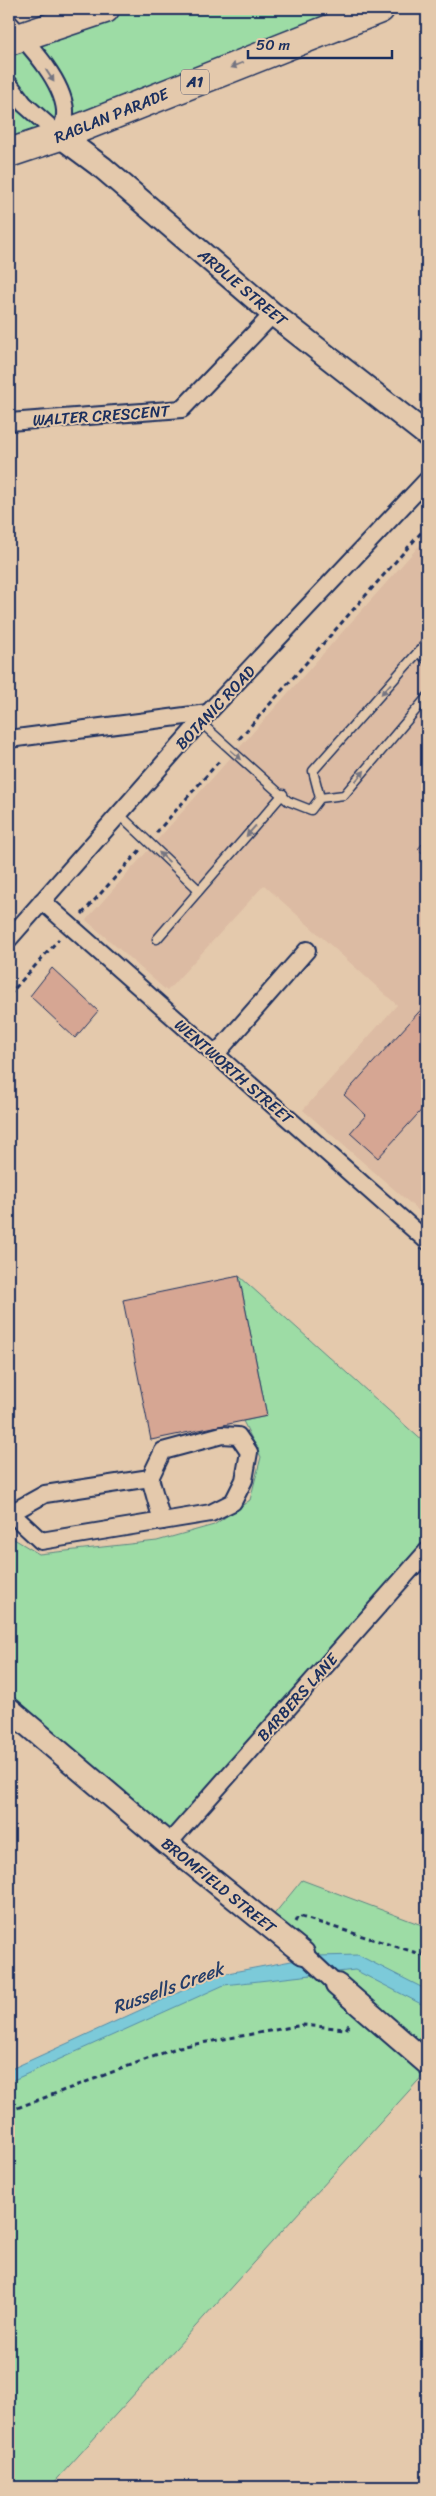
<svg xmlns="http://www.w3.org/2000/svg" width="436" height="2496" font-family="Sriracha,sans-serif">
  <rect width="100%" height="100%" fill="#e4c9ac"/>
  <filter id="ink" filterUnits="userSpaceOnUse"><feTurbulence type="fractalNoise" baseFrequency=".02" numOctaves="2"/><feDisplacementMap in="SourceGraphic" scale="10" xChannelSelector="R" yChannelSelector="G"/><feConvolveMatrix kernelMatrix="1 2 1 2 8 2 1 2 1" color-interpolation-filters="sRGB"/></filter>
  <g filter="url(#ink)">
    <!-- built -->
    <polygon fill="#dcbba3" points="427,537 427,1218 303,1110 397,1005 264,885 167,991 86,920"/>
    <!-- green -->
    <g fill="#9ddca5" stroke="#5c8682">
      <polygon points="102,9 380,9 9,153 9,41"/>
      <polygon points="239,1276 427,1445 427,1551 168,1844 9,1709 9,1536 39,1554 157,1541 214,1525 250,1500 261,1457 243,1421 267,1416"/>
      <polygon points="302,1880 427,1927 427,2071 50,2487 9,2487 9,2080 223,1981 325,1974 267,1923"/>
    </g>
    <!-- water -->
    <polygon fill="#7bcad9" stroke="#558ca8" points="358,1955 427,1990 427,2007 355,1970 224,1985 9,2082 9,2070 217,1975 318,1956"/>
    <!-- building -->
    <g fill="#d6a693" stroke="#1b2f5e">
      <polygon points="427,838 427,857 418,849"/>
      <polygon points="52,968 98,1011 75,1038 30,996"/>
      <polygon points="427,1003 427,1104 378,1158 350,1133 366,1115 344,1095"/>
      <polygon points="239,1276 267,1416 151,1440 123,1300"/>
    </g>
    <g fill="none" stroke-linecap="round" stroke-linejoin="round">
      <!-- lane casing -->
      <g stroke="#1b2f5e" stroke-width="11">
        <g id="lane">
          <polyline points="418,652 427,660"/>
          <polyline points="200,722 288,801 311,810 320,798 344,795 427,697"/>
          <polyline points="320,798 313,771 427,642"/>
          <polyline points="119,814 199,890"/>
          <polyline points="157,939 283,794"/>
        </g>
      </g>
      <!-- street casing -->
      <g stroke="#1b2f5e" stroke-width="20">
        <g id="street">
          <path d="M9 23C29 45 62 79 65 110 66 119 62 128 60 136L24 104 9 84"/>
          <polyline points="9,422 182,409 273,314"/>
          <polyline points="9,739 208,713"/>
          <polyline points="42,901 427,1241"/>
          <polyline points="9,939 208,713 427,480"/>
          <polyline points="216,1054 307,950"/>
          <polyline points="150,1478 162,1521"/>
          <polyline points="9,1514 45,1494 150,1478 163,1451 222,1435 238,1436 249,1452 244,1480 233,1502 211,1513 41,1541 12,1514"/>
          <polyline points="168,1844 427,1551"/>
          <polyline points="303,1953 337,1985"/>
        </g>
      </g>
      <!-- secondary casing -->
      <g stroke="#1b2f5e" stroke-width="26">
        <g id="secondary">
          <polyline points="60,136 103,168 273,314 427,435"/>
          <polyline points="9,1709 168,1844 303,1953"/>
          <polyline points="337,1985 427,2063"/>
        </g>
      </g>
      <!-- highway casing -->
      <g stroke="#1b2f5e" stroke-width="31">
        <g id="highway">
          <polyline points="9,41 105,9"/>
          <polyline points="9,153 60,136 380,9"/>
        </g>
      </g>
      <!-- path -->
      <g stroke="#1b2f5e" stroke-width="3" stroke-dasharray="5 4" stroke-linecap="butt">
        <polyline points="239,739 427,526"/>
        <polyline points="156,833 221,759"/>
        <polyline points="82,914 140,850"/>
        <polyline points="9,995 59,939"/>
        <polyline points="295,1922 298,1916 427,1956"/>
        <polyline points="9,2111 179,2047 303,2025 346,2029 351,2022"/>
      </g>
      <!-- lane -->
      <use href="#lane" stroke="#e4c9ac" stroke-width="8"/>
      <!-- street -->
      <use href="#street" stroke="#e4c9ac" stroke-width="16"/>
      <!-- secondary -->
      <use href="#secondary" stroke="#e4c9ac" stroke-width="22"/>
      <!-- highway -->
      <use href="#highway" stroke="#e4c9ac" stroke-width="28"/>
    </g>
    <!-- one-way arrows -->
    <defs><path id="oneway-solid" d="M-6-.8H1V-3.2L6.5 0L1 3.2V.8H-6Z" transform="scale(1.25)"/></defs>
    <g fill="#757481">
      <use href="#oneway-solid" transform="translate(237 65) rotate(158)"/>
      <use href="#oneway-solid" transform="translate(50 76) rotate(57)"/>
      <use href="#oneway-solid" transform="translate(386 689) rotate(132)"/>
      <use href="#oneway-solid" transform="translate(236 755) rotate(41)"/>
      <use href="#oneway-solid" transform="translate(360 776) rotate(-50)"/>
      <use href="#oneway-solid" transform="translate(251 831) rotate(131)"/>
      <use href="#oneway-solid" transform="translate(164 857) rotate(-137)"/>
    </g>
  </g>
  <g text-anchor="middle" stroke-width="4" stroke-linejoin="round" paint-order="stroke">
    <!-- shield labels -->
    <rect fill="#e4c9ac" stroke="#575d75" stroke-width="1" x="181" y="69.5" width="28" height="25" rx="4"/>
    <g font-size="15" font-weight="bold" fill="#1b2f5e">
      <text x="195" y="87">A1</text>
    </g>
    <!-- street labels -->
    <g font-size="16" fill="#1b2f5e" stroke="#e4c9ac">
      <text transform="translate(111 115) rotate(-22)" y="6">RAGLAN PARADE</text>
      <text transform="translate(243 287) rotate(40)" y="6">ARDLIE STREET</text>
      <text transform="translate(101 415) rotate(-4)" y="6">WALTER CRESCENT</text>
      <text transform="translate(215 707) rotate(-47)" y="6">BOTANIC ROAD</text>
      <text transform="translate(234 1071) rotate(41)" y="6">WENTWORTH STREET</text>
      <text transform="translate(297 1697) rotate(-48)" y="6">BARBERS LANE</text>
      <text transform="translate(219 1885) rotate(39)" y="6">BROMFIELD STREET</text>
    </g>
    <!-- water labels -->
    <g font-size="18" font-style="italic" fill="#253e6a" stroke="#e4c9ac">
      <text transform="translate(168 1988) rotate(-20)" y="6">Russells Creek</text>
    </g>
  </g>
  <!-- margin -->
  <rect width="436" height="2496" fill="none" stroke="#e4c9ac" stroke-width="30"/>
  <rect x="15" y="15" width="406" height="2466" fill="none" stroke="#1b2f5e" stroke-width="2" filter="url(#ink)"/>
  <!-- scale -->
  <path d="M248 50v8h144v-8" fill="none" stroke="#1b2f5e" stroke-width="2.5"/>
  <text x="256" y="50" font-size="15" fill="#1b2f5e" stroke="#e4c9ac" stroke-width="4" paint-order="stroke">50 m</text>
</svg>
